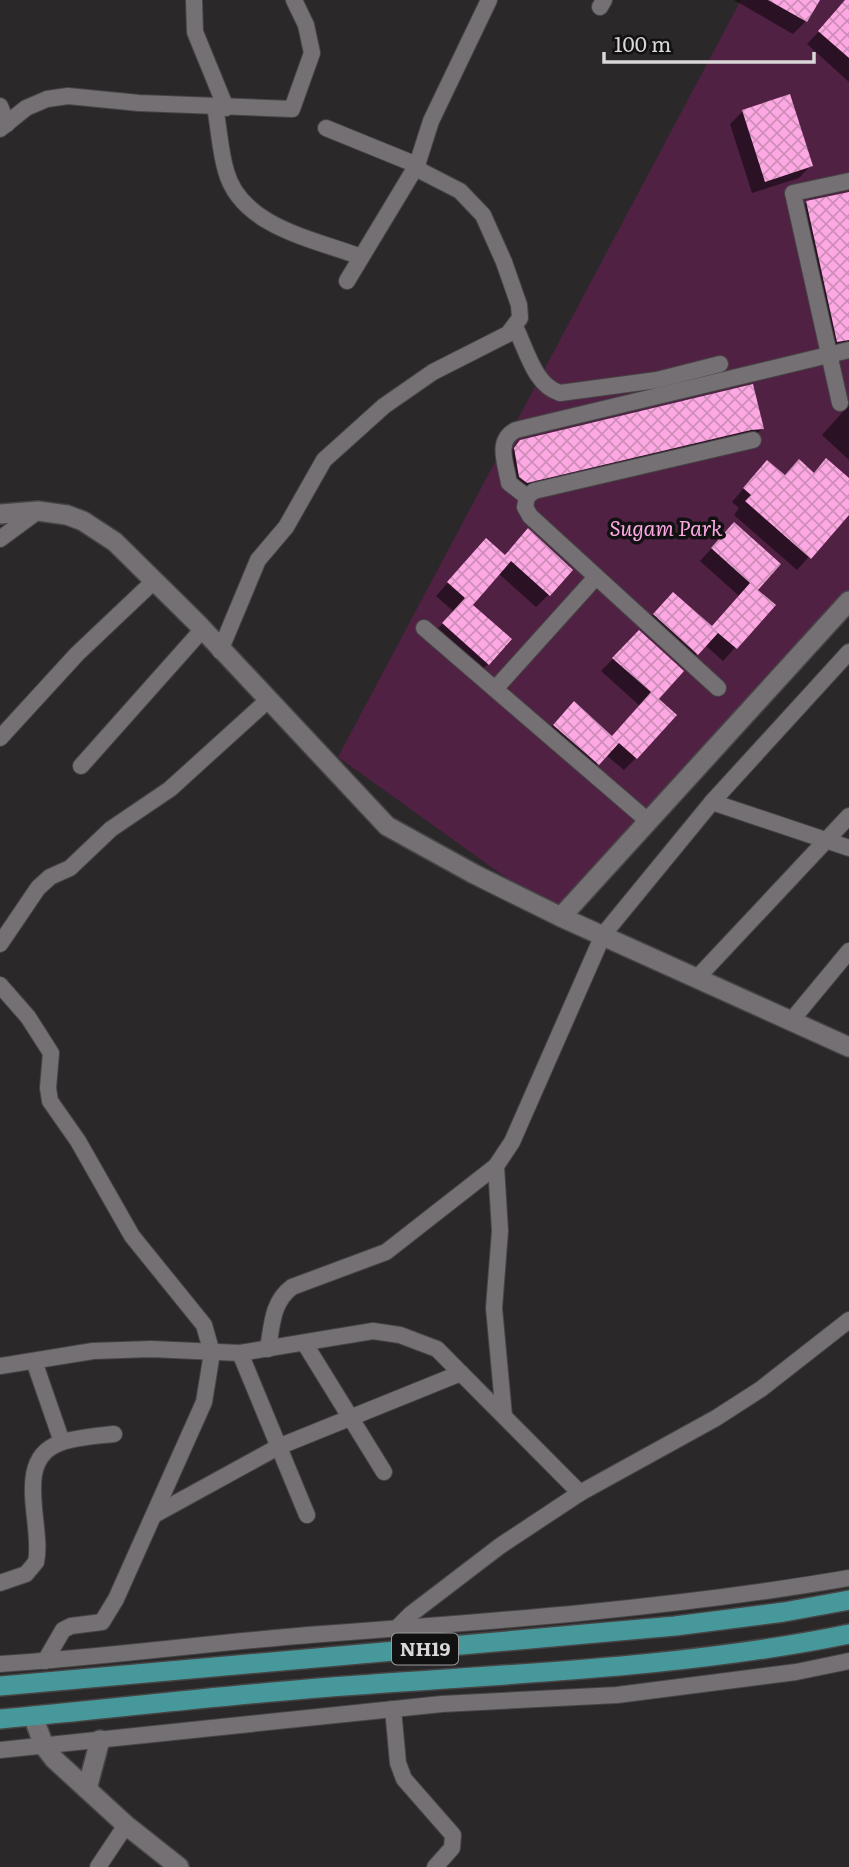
<svg xmlns="http://www.w3.org/2000/svg" width="849" height="1867" font-family="Literata,serif">
  <defs>
    <pattern id="building-cross-hatch" width="8" height="8" patternUnits="userSpaceOnUse" patternTransform="scale(1.75)"><rect width="8" height="8" fill="#fda8e3"/><path d="M0 0l8 8M0 8l8-8" fill="none" stroke="#ce8eba"/></pattern>
  </defs>
  <rect width="100%" height="100%" fill="#2b282a"/>
  <!-- green -->
  <polygon fill="#512144" points="741,0 849,0 849,601 561,917 338,757"/>
  <!-- shadow -->
  <g fill="#0007">
    <polygon points="734,0 818,0 806,21 793,34"/>
    <polygon points="849,0 849,82 807,44"/>
    <polygon points="743,111 811,165 799,178 752,193 730,124"/>
    <polygon points="849,198 849,357 825,354 794,215 806,203"/>
    <polygon points="849,405 849,460 822,435"/>
    <polygon points="762,429 749,441 513,495 503,459 521,441"/>
    <polygon points="813,474 849,480 849,512 797,570 734,515 739,508 732,502 755,475"/>
    <polygon points="722,537 756,590 773,605 723,661 705,645 684,667 642,628 660,606 711,628 739,596 700,561"/>
    <polygon points="515,543 549,594 536,607 498,573 470,605 488,664 475,676 431,637 453,611 436,596 474,553 504,556"/>
    <polygon points="639,632 657,700 636,758 624,770 606,755 585,776 541,738 561,716 612,738 640,706 601,671"/>
  </g>
  <!-- building -->
  <g fill="url(#building-cross-hatch)">
    <polygon points="768,0 820,0 807,22"/>
    <polygon points="845,0 849,0 849,58 818,31"/>
    <polygon points="790,94 813,166 765,182 742,110"/>
    <polygon points="849,192 849,340 837,342 806,201"/>
    <polygon points="753,384 764,429 751,430 527,483 519,477 514,448 520,440"/>
    <polygon points="826,458 849,478 849,515 811,559 745,501 751,495 743,488 767,460 785,475 799,459 814,473"/>
    <polygon points="734,522 781,564 758,590 776,605 737,649 718,633 698,655 653,614 673,592 712,626 750,583 711,548"/>
    <polygon points="528,528 573,570 550,596 511,561 473,605 512,639 489,665 442,623 465,598 447,582 486,538 505,555"/>
    <polygon points="639,630 684,671 659,699 677,715 637,759 619,743 599,765 553,725 574,701 612,736 651,692 612,658"/>
  </g>
  <g fill="none" stroke-linecap="round" stroke-linejoin="round">
    <!-- minor casing -->
    <g stroke="#464445" stroke-width="18">
      <g id="minor">
        <polyline points="194,0 195,32 226,108"/>
        <polyline points="600,7 604,0"/>
        <polyline points="0,106 7,124"/>
        <path d="M215 107C219 128 220 151 226 171 241 227 314 239 361 257"/>
        <polyline points="326,128 417,165 347,281"/>
        <polyline points="0,129 26,108 47,99 68,96 139,103 292,109 312,53 306,25 294,0"/>
        <path d="M515 327C527 350 534 385 560 393L657 380 720 364"/>
        <polyline points="840,403 793,193 849,181"/>
        <path d="M527 497 509 483C506 464 495 440 516 430L849 350"/>
        <polyline points="0,539 38,511"/>
        <polyline points="424,628 648,821"/>
        <polyline points="220,651 258,560 286,527 324,460 384,406 433,372 508,334 520,318 519,305 504,262 483,215 460,191 421,171 417,165 431,121 489,0"/>
        <polyline points="718,688 530,516 525,507 527,497 534,491 753,440"/>
        <polyline points="495,689 596,577"/>
        <polyline points="0,738 77,654 153,582"/>
        <polyline points="81,766 202,630"/>
        <polyline points="712,802 849,848"/>
        <polyline points="0,944 38,888 50,877 70,868 111,829 170,789 267,701"/>
        <polyline points="697,978 849,816"/>
        <polyline points="0,985 28,1017 51,1053 48,1088 50,1101 78,1141 132,1236 204,1325 212,1353 204,1402 116,1599 102,1622 71,1626 63,1630 45,1661"/>
        <polyline points="791,1021 849,951"/>
        <polyline points="496,1166 500,1231 494,1308 504,1416"/>
        <polyline points="305,1344 384,1472"/>
        <path d="M268 1349C272 1325 272 1302 292 1287L386 1252 496 1166 512 1142 603 935 712 802 849 652"/>
        <polyline points="240,1353 307,1515"/>
        <polyline points="34,1361 62,1442"/>
        <polyline points="0,1366 93,1351 151,1349 240,1353 373,1331 400,1335 437,1349 580,1493"/>
        <polyline points="154,1515 278,1447 461,1373"/>
        <path d="M0 1583 26 1574 36 1562C44 1526 12 1460 60 1443 76 1437 97 1436 114 1434"/>
        <polyline points="395,1630 411,1614 500,1546 580,1493 716,1418 761,1389 849,1320"/>
        <path d="M0 1664C108 1657 215 1642 322 1634 499 1621 674 1608 849 1578"/>
        <polyline points="393,1709 398,1763 404,1779 453,1835 452,1848 435,1867"/>
        <polyline points="0,1750 442,1704 617,1695 796,1672 849,1661"/>
        <polyline points="98,1867 126,1825"/>
      </g>
    </g>
    <!-- tertiary casing -->
    <g stroke="#464445" stroke-width="22">
      <g id="tertiary">
        <polyline points="0,514 38,511 67,515 83,521 115,542 197,623 387,826 474,874 561,917 849,1047"/>
        <polyline points="561,917 849,601"/>
        <polyline points="33,1716 44,1746 54,1759 126,1825 179,1867"/>
        <polyline points="87,1789 100,1740"/>
      </g>
    </g>
    <!-- trunk casing -->
    <g stroke="#464445" stroke-width="22">
      <g id="trunk">
        <polyline points="0,1686 675,1626 784,1612 849,1600"/>
        <path d="M0 1719C120 1708 239 1693 359 1685 522 1673 688 1667 849 1634"/>
      </g>
    </g>
    <!-- minor -->
    <use href="#minor" stroke="#747073" stroke-width="16"/>
    <!-- tertiary -->
    <use href="#tertiary" stroke="#747073" stroke-width="19"/>
    <!-- trunk -->
    <use href="#trunk" stroke="#47989a" stroke-width="19"/>
  </g>
  <g text-anchor="middle" stroke-width="7" stroke-linejoin="round" paint-order="stroke">
    <!-- shield labels -->
    <rect fill="#121112" stroke="#9d9c9d" stroke-width="2" x="392" y="1633.5" width="66" height="31" rx="5"/>
    <g font-size="19" font-weight="bold" fill="#d9d7d8">
      <text x="425" y="1656">NH19</text>
    </g>
    <!-- park labels -->
    <g font-size="21" font-style="italic" fill="#fba7e1" stroke="#121112">
      <text x="666" y="536">Sugam Park</text>
    </g>
  </g>
  <!-- scale -->
  <path d="M604 52v10h210v-10" fill="none" stroke="#d9d7d8" stroke-width="3.5"/>
  <text x="614" y="52" font-size="21" fill="#d9d7d8" stroke="#121112" stroke-width="5" paint-order="stroke">100 m</text>
</svg>
